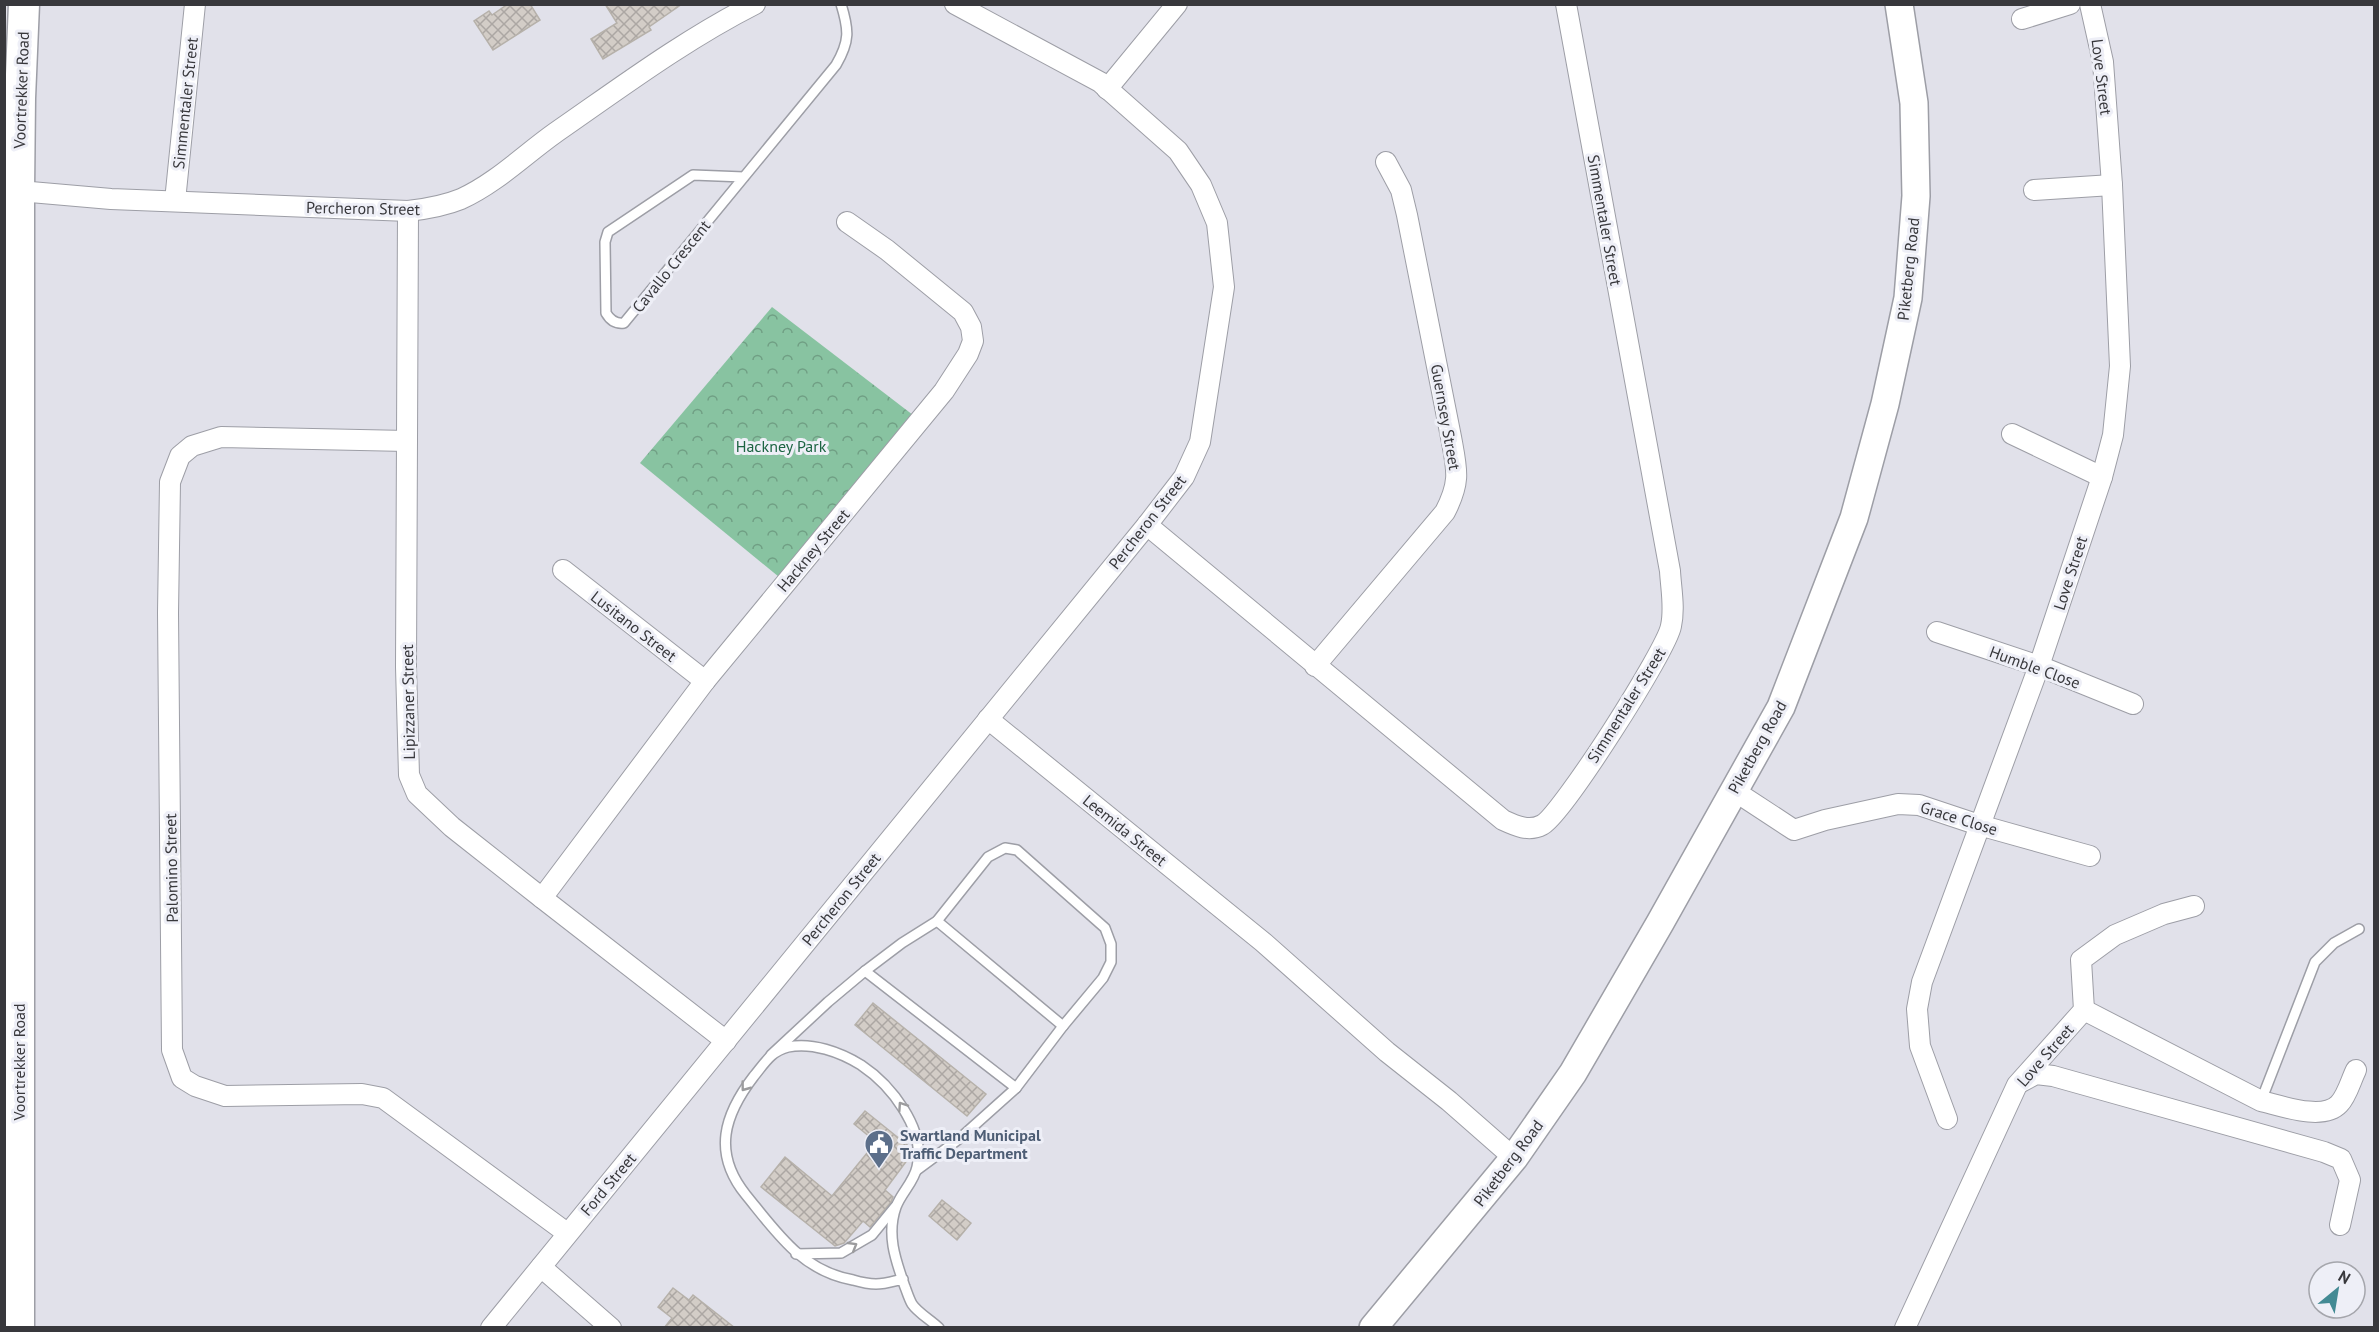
<svg xmlns="http://www.w3.org/2000/svg" width="2379" height="1332" font-family="'PT Sans',sans-serif">
  <defs>
    <pattern id="park-crowns" width="20" height="18" patternUnits="userSpaceOnUse" patternTransform="scale(1.5)"><rect width="20" height="18" fill="#88c3a1"/><path d="M2 6a3 3 0 1 1 6 0M12 15a3 3 0 1 1 6 0" fill="none" stroke="#709f84"/></pattern>
    <pattern id="building-cross-hatch" width="8" height="8" patternUnits="userSpaceOnUse" patternTransform="scale(1.5)"><rect width="8" height="8" fill="#d3cdc7"/><path d="M0 0l8 8M0 8l8-8" fill="none" stroke="#aca7a3"/></pattern>
  </defs>
  <rect width="100%" height="100%" fill="#e1e1ea"/>
  <!-- park -->
  <polygon fill="url(#park-crowns)" points="772,307 926,425 790,586 640,463"/>
  <!-- building -->
  <g fill="url(#building-cross-hatch)" stroke="#b6b1aa" stroke-width="1.5">
    <polygon points="508,4 530,4 540,20 493,50 474,21 489,11 492,15"/>
    <polygon points="605,4 682,4 649,27 651,30 603,59 591,39 617,23"/>
    <polygon points="873,1003 986,1094 967,1116 855,1025"/>
    <polygon points="865,1111 911,1148 911,1155 885,1190 893,1197 891,1202 870,1227 863,1221 844,1243 835,1246 761,1187 785,1157 832,1196 876,1142 854,1124"/>
    <polygon points="942,1200 971,1223 957,1240 929,1216"/>
    <polygon points="673,1288 689,1300 693,1295 735,1328 664,1328 672,1318 658,1307"/>
  </g>
  <g fill="none" stroke-linecap="round" stroke-linejoin="round">
    <!-- lane casing -->
    <g stroke="#9d9ea6" stroke-width="12">
      <g id="lane">
        <path d="M744 177 693 175 608 232 605 242 606 313C610 320 616 324 624 323L836 65C850 41 849 30 841 4"/>
        <polyline points="937,921 1063,1026"/>
        <polyline points="865,971 1016,1088"/>
        <polyline points="771,1055 828,1002 865,971 902,943 937,921 988,857 1005,848 1017,850 1105,928 1111,944 1111,962 1103,978 1063,1026 1016,1088 959,1139 917,1170"/>
        <polyline points="2261,1101 2315,962 2334,943 2359,929"/>
        <polyline points="796,1254 841,1253 872,1235 895,1207"/>
        <path d="M903 1279C894 1281 885 1284 876 1284 869 1284 860 1282 853 1280 802 1271 777 1233 746 1195 712 1153 724 1115 754 1076 764 1064 771 1051 788 1047 812 1042 840 1052 861 1065 891 1085 926 1129 917 1167 914 1182 901 1193 896 1207 886 1235 896 1261 905 1287 907 1292 909 1299 912 1304 918 1313 931 1320 939 1328"/>
      </g>
    </g>
    <!-- street casing -->
    <g stroke="#9d9ea6" stroke-width="22">
      <g id="street">
        <polyline points="2022,19 2070,4"/>
        <polyline points="1107,89 1177,4"/>
        <polyline points="2034,190 2112,185"/>
        <path d="M19 191 111 199 408 211C426 209 444 206 461 199 496 183 524 155 555 133 620 88 684 40 755 4"/>
        <polyline points="175,201 195,4"/>
        <polyline points="408,211 406,667 409,775 417,794 452,827 542,898 726,1041"/>
        <polyline points="2012,434 2102,477"/>
        <polyline points="407,441 221,437 192,446 180,456 170,482 168,613 172,1050 182,1078 195,1086 225,1096 362,1094 383,1098 567,1233"/>
        <path d="M1147 525 1503 820C1516 826 1529 832 1542 825 1561 816 1667 650 1671 626 1675 608 1671 589 1670 571L1566 4"/>
        <polyline points="563,570 705,681"/>
        <polyline points="1937,632 2039,666 2133,704"/>
        <path d="M1315 666 1445 512C1461 481 1457 470 1451 437L1407 215 1401 190 1386 162"/>
        <polyline points="988,719 1263,942 1387,1052 1449,1101 1514,1158"/>
        <polyline points="1733,790 1794,830 1825,820 1898,804 1919,805 1979,825 2090,856"/>
        <polyline points="542,898 705,681 944,391 968,354 973,341 971,327 963,312 887,250 847,222"/>
        <path d="M2084 1010 2261 1101C2282 1106 2323 1121 2339 1104 2347 1096 2351 1080 2356 1070"/>
        <polyline points="2021,1082 2036,1074 2053,1076 2324,1152 2341,1159 2350,1180 2340,1225"/>
        <polyline points="1947,1119 1920,1046 1917,1009 1922,982 2039,666 2102,477 2113,435 2120,366 2112,185 2103,62 2090,4"/>
        <polyline points="541,1267 611,1328"/>
        <polyline points="491,1328 1147,525 1184,477 1200,442 1224,287 1217,223 1201,185 1178,151 1100,82 955,4"/>
        <polyline points="1905,1328 2017,1085 2084,1010 2081,960 2115,935 2164,914 2194,906"/>
      </g>
    </g>
    <!-- secondary casing -->
    <g stroke="#9d9ea6" stroke-width="30">
      <polyline id="secondary" points="1373,1328 1514,1158 1573,1073 1660,923 1781,707 1854,518 1885,404 1908,298 1916,196 1914,103 1899,4"/>
    </g>
    <!-- primary casing -->
    <g stroke="#9d9ea6" stroke-width="33">
      <polyline id="primary" points="19,1328 19,191 20,98 24,4"/>
    </g>
    <!-- lane -->
    <use href="#lane" stroke="#fff" stroke-width="9"/>
    <!-- street -->
    <use href="#street" stroke="#fff" stroke-width="20"/>
    <!-- secondary -->
    <use href="#secondary" stroke="#fff" stroke-width="27"/>
    <!-- primary -->
    <use href="#primary" stroke="#fff" stroke-width="30"/>
  </g>
  <!-- one-way arrows -->
  <defs><path id="oneway-chevron" d="M-2-3.5L2.5 0L-2 3.5" fill="none" stroke-width="1.6" stroke-linecap="round" stroke-linejoin="round" transform="scale(1.5)"/></defs>
  <g stroke="#9c9c9e">
    <use href="#oneway-chevron" transform="translate(745 1087) rotate(127)"/>
    <use href="#oneway-chevron" transform="translate(902 1106) rotate(-124)"/>
    <use href="#oneway-chevron" transform="translate(853 1246) rotate(-31)"/>
  </g>
  <!-- icons -->
  <defs>
    <g id="civic-pin" transform="scale(1.5)"><path d="M0 17L-7.5 6A9.5 9.5 0 1 1 7.5 6Z" fill="#5c6f8a" stroke="#eeeff7"/><path d="M-.6-6.5H3V-4.5H.6V-3L4-1V1h2V6H-6V1h2V-1L-.6-3ZM-1.2 2.5V6h2.4V2.5Z" fill="#fff"/></g>
  </defs>
  <g fill-rule="evenodd">
    <use href="#civic-pin" x="879" y="1144"/>
  </g>
  <g text-anchor="middle" stroke-width="6" stroke-linejoin="round" paint-order="stroke">
    <!-- street labels -->
    <g font-size="16" fill="#38383c" stroke="#eeeff7">
      <text transform="translate(2102 77) rotate(83)" y="6">Love Street</text>
      <text transform="translate(21 90) rotate(-88)" y="6">Voortrekker Road</text>
      <text transform="translate(185 103) rotate(-84)" y="6">Simmentaler Street</text>
      <text transform="translate(363 208) rotate(1)" y="6">Percheron Street</text>
      <text transform="translate(1605 220) rotate(80)" y="6">Simmentaler Street</text>
      <text transform="translate(671 266) rotate(-51)" y="6">Cavallo Crescent</text>
      <text transform="translate(1908 269) rotate(-84)" y="6">Piketberg Road</text>
      <text transform="translate(1446 417) rotate(80)" y="6">Guernsey Street</text>
      <text transform="translate(1147 522) rotate(-52)" y="6">Percheron Street</text>
      <text transform="translate(813 550) rotate(-50)" y="6">Hackney Street</text>
      <text transform="translate(2070 573) rotate(-72)" y="6">Love Street</text>
      <text transform="translate(634 626) rotate(38)" y="6">Lusitano Street</text>
      <text transform="translate(2035 667) rotate(20)" y="6">Humble Close</text>
      <text transform="translate(408 702) rotate(-91)" y="6">Lipizzaner Street</text>
      <text transform="translate(1626 705) rotate(-58)" y="6">Simmentaler Street</text>
      <text transform="translate(1757 747) rotate(-61)" y="6">Piketberg Road</text>
      <text transform="translate(1959 818) rotate(17)" y="6">Grace Close</text>
      <text transform="translate(1125 830) rotate(39)" y="6">Leemida Street</text>
      <text transform="translate(171 868) rotate(-91)" y="6">Palomino Street</text>
      <text transform="translate(841 899) rotate(-51)" y="6">Percheron Street</text>
      <text transform="translate(2045 1055) rotate(-49)" y="6">Love Street</text>
      <text transform="translate(19 1062) rotate(-90)" y="6">Voortrekker Road</text>
      <text transform="translate(1508 1163) rotate(-53)" y="6">Piketberg Road</text>
      <text transform="translate(608 1184) rotate(-50)" y="6">Ford Street</text>
    </g>
    <!-- park labels -->
    <g font-size="16" fill="#1c6442" stroke="#eeeff7">
      <text x="781" y="452">Hackney Park</text>
    </g>
    <!-- service labels -->
    <g font-size="16" font-weight="bold" fill="#4e5e75" stroke="#eeeff7" text-anchor="start">
      <text x="900" y="1141">Swartland Municipal<tspan x="900" dy="18">Traffic Department</tspan></text>
    </g>
  </g>
  <!-- border -->
  <rect width="2379" height="1332" fill="none" stroke="#38383c" stroke-width="12"/>
  <!-- north arrow -->
  <g transform="translate(2337 1290) rotate(30)"><circle r="28" fill="#eeeff7" stroke="#a5a6ac" stroke-width="1.5"/>
  <path d="M0-4.5L10 22L0 15L-10 22Z" fill="#438a94"/>
  <text y="-9" font-size="16" font-weight="bold" text-anchor="middle" fill="#38383c">N</text>
  </g>
</svg>
